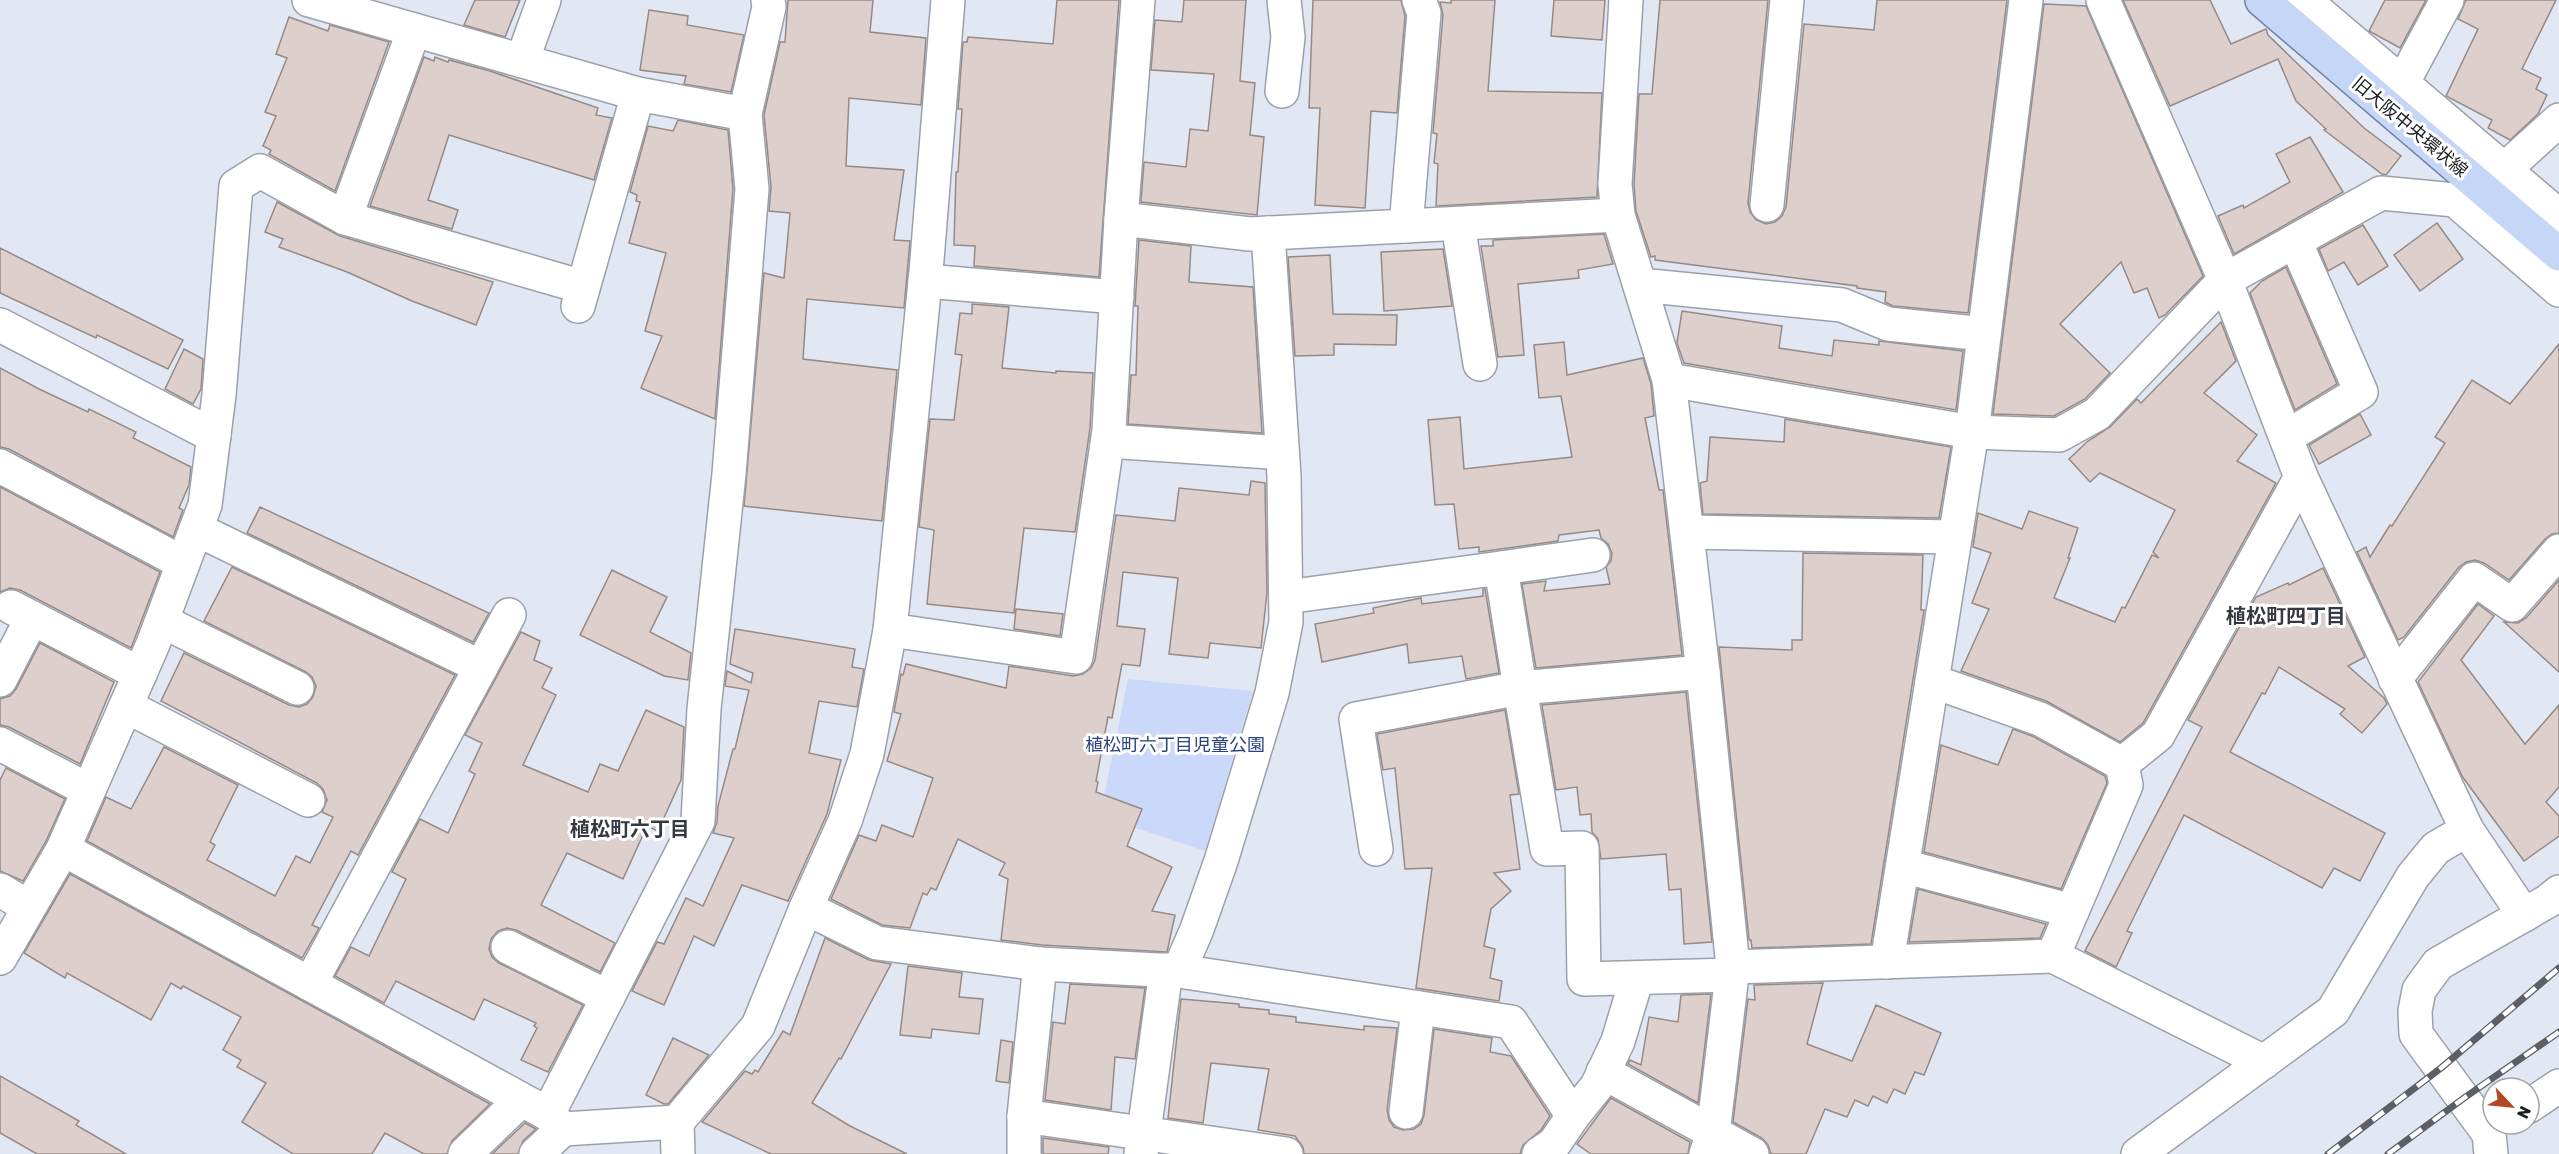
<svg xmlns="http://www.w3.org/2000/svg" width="2559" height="1154" font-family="Rubik,'Noto Sans JP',sans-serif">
  <rect width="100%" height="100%" fill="#e2e8f3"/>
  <!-- green -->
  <polygon fill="#cad9fa" points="1128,679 1253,691 1205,851 1100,816"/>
  <!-- building -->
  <g fill="#ddd0cc" stroke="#968986" stroke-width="1.5">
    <polygon points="475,0 520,0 505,37 464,25"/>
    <polygon points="788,0 873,0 870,32 926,38 921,105 849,98 846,166 904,170 894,240 910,241 904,308 807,299 803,359 897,370 882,521 744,506 764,273 784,278 790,213 769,211 771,187 764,115 780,42 785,42"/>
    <polygon points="1057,0 1119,0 1099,277 974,266 975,246 954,245 956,172 958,172 962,109 958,109 963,42 967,42 968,37 1053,44"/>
    <polygon points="1184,0 1246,0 1240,81 1255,83 1250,135 1264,137 1257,215 1141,202 1144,162 1186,167 1190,129 1208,131 1214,74 1151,70 1155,20 1182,22"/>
    <polygon points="1313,0 1401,0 1405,16 1397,113 1371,111 1365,208 1315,205 1320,108 1309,108"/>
    <polygon points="1451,0 1495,0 1488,91 1602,93 1597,197 1436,206 1438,164 1434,163 1437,134 1433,133 1443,15 1440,2 1451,3"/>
    <polygon points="1554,0 1605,0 1602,40 1551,36"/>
    <polygon points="1660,0 1768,0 1748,203 1750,212 1756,220 1766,224 1775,222 1782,216 1786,207 1804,24 1874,30 1877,0 2007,0 1968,313 1893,306 1885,302 1886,292 1857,288 1857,286 1655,260 1655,256 1651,257 1636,211 1634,184 1639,94 1652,94"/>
    <polygon points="2123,0 2210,0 2231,44 2266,29 2268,35 2364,128 2401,156 2386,175 2382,174 2324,130 2326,129 2296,101 2278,59 2170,106"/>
    <polygon points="2385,0 2426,0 2400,48 2369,31"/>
    <polygon points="2466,0 2556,0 2522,69 2541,78 2536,89 2547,95 2538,114 2510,140 2488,128 2492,120 2446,96 2478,29 2458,19"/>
    <polygon points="2044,4 2086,6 2203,276 2165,315 2159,318 2147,288 2134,293 2121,262 2060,324 2110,373 2085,399 2054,416 1993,414"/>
    <polygon points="649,10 688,16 687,25 744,35 731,92 684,84 686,76 640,70"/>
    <polygon points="289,17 328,31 330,25 389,42 335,191 269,154 271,150 263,146 276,116 265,112 287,58 276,54"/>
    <polygon points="424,57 434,61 435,57 448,62 449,60 490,71 598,108 596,115 612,118 594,180 449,135 428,200 458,210 452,229 370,206"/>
    <polygon points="678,120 728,130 733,189 715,419 641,388 662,336 645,331 666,253 629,243 640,202 636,201 637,195 630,192 648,126 673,131"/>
    <polygon points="2310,137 2343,192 2234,254 2218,216 2243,205 2244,208 2290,182 2276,154"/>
    <polygon points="277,202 340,236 493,282 476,325 412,301 347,272 279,247 283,239 265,232"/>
    <polygon points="2437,223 2463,259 2420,291 2394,255"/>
    <polygon points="2363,225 2388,266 2358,285 2344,262 2328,271 2319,249"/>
    <polygon points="1604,234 1613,264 1578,270 1579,278 1518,284 1524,355 1498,357 1481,246 1493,246 1493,240"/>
    <polygon points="1139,240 1191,246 1189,282 1253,287 1262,433 1128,424 1131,375 1136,375 1138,306 1135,306"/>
    <polygon points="0,248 183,340 168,369 97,335 96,338 0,293"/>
    <polygon points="1443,249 1452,306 1384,311 1381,252"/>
    <polygon points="1330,255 1333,314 1397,315 1396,345 1334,344 1334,355 1295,356 1288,257"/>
    <polygon points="2286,267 2337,384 2295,410 2250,293 2262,281"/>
    <polygon points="972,304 1009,307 1002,368 1056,373 1056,371 1093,373 1090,428 1075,532 1024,528 1014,613 927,604 934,530 919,527 930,419 954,420 962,355 955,354 960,313 972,314"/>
    <polygon points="1682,311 1782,326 1779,348 1832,356 1834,340 1879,345 1879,341 1963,351 1956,410 1684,363 1677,343"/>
    <polygon points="2221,322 2236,361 2204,393 2257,435 2237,461 2276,483 2143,723 2120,742 2046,701 1961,671 1989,609 1972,603 1991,553 1973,547 1978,513 2022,529 2029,511 2078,528 2068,558 2070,558 2054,598 2115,622 2122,607 2125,608 2152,555 2159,558 2153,552 2175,510 2100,473 2090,482 2069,459 2088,441 2110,427 2137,399 2141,403"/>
    <polygon points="1564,342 1567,375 1643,358 1651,384 1654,416 1645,418 1659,490 1663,490 1682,655 1536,668 1522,584 1546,581 1544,591 1610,584 1606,567 1611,561 1612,553 1608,544 1601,538 1599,530 1559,535 1558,541 1479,552 1479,547 1459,549 1454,504 1435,505 1428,420 1460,417 1464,469 1572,457 1561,396 1539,398 1534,345"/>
    <polygon points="2559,344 2559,533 2552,534 2545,539 2509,580 2484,563 2475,560 2466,562 2459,567 2404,637 2398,640 2357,552 2366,547 2370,557 2390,525 2392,526 2445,443 2435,437 2472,380 2510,404"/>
    <polygon points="184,349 203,359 201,389 193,404 165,389"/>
    <polygon points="0,368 39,389 88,412 89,409 136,432 133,438 191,467 189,485 179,508 183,510 173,537 9,449 0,447"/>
    <polygon points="2360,414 2371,435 2319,464 2309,445"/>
    <polygon points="1785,419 1951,447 1939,518 1703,514 1700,483 1707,481 1710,437 1784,442"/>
    <polygon points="1251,481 1265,483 1267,592 1261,648 1210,643 1208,658 1169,654 1178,578 1123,572 1117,626 1145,629 1140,666 1122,664 1112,718 1108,717 1096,781 1098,782 1096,792 1142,809 1127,846 1172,867 1152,911 1175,915 1167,952 1042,945 1001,940 1008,879 999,875 1005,863 958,839 936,890 931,888 927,895 923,893 910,928 882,925 831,899 859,835 876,841 882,825 913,837 933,778 887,761 901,714 894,712 901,674 903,675 906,664 1006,688 1009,666 1073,676 1083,674 1091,668 1095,660 1116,515 1175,521 1179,488 1249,495"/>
    <polygon points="0,487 160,572 131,648 20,590 10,588 0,592"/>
    <polygon points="260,507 489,613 473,642 247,533"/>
    <polygon points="1803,553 1923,555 1921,610 1924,610 1871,944 1752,948 1751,940 1749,940 1719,647 1792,650 1792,640 1802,640"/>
    <polygon points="232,567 455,675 358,855 351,851 312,925 319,928 302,958 87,841 106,797 131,809 164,747 238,785 210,842 215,845 207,860 275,896 296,856 310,863 333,817 322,812 327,800 323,789 317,783 161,701 184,653 289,705 299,707 307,704 313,697 316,686 312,677 306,672 204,621"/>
    <polygon points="2323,568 2365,657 2348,666 2384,698 2387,704 2362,733 2340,714 2345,709 2279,667 2265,694 2262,693 2230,752 2385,833 2360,881 2334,868 2322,888 2184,815 2127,931 2132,933 2116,967 2085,951 2202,727 2188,720 2256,597 2288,583 2289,585"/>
    <polygon points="612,570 667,597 650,632 691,653 688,680 664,676 580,635"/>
    <polygon points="2559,580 2559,672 2504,622 2518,623 2526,618"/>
    <polygon points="1483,589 1485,589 1499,673 1466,679 1462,656 1409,663 1407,644 1322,662 1315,624 1374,613 1373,608 1421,598 1422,604 1483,596"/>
    <polygon points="2478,604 2494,616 2461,660 2525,744 2559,705 2559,787 2546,802 2559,816 2559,836 2524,861 2462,776 2418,682"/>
    <polygon points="1016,609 1063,614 1060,636 1014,629"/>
    <polygon points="735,629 855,649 852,667 864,669 857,707 819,701 809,753 841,760 827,814 788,901 742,885 714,946 694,936 664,1005 632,991 657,942 664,944 686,898 703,906 734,838 713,833 717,822 718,806 733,749 735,749 749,690 725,686 727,671 751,683 753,673 730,664"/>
    <polygon points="521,632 540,641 534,660 552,668 542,688 556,695 523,765 588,792 600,764 618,771 646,710 684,727 681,780 658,831 647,826 623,879 567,853 541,905 615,943 600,972 516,930 507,928 498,931 491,939 489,949 492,957 499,963 583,1005 548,1072 521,1060 537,1028 534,1026 536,1023 484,999 474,1020 396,981 384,1003 335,976 351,947 369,956 406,879 392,872 420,819 448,833 475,774 469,771 482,743 465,735"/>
    <polygon points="40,643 114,682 80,764 9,727 0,725 0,699 10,696 16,689"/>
    <polygon points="1686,692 1712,942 1684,944 1681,889 1669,890 1666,854 1601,859 1598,839 1592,832 1591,814 1580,815 1577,787 1556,790 1542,705"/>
    <polygon points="1505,710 1519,794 1510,795 1520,869 1494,873 1511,891 1491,909 1484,946 1495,949 1490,978 1502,981 1499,1001 1416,988 1432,868 1405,869 1395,768 1383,770 1377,734"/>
    <polygon points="2013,729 2032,736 2105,776 2107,783 2061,889 1924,852 1941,745 1998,765"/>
    <polygon points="6,768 65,799 46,841 23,881 0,871 0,780"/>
    <polygon points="70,874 301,1000 490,1104 452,1141 447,1154 424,1154 385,1133 372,1154 293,1154 242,1122 266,1083 237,1067 241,1060 223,1050 241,1017 183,986 181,989 171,983 151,1020 67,973 65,978 24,953"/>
    <polygon points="1918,889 2046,924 2040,938 1909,942"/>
    <polygon points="825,938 869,960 891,964 841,1059 839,1058 812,1103 850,1126 907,1154 771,1154 702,1122 745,1071 752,1074 755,1070 758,1072 783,1031 790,1035"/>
    <polygon points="908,966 962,973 959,997 983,999 979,1034 932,1029 931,1038 900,1035"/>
    <polygon points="1823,983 1807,1044 1852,1061 1876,1005 1941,1033 1924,1075 1915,1072 1905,1094 1894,1089 1887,1103 1873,1096 1868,1106 1855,1100 1847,1117 1825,1109 1806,1154 1771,1154 1768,1145 1762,1138 1733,1122 1748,999 1755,1000 1754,985"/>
    <polygon points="1070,984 1145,988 1135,1059 1115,1057 1111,1110 1045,1100 1053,1022 1065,1024"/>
    <polygon points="1711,994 1698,1103 1628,1064 1630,1060 1641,1065 1649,1017 1678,1022 1681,995"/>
    <polygon points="1181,999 1239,1004 1239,1007 1269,1010 1269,1014 1296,1017 1296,1022 1364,1030 1364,1026 1397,1028 1387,1110 1389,1120 1394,1127 1403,1130 1414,1129 1421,1124 1424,1115 1434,1029 1492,1038 1490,1052 1511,1056 1550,1116 1541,1130 1523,1145 1520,1154 1304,1154 1303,1147 1295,1136 1258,1130 1269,1069 1211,1063 1203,1123 1168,1118"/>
    <polygon points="673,1038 709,1055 668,1104 664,1104 646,1095"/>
    <polygon points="1001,1040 1013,1042 1009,1083 996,1081"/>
    <polygon points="0,1076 79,1121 76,1125 126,1154 37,1154 0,1133"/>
    <polygon points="1611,1098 1690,1142 1688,1154 1591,1154 1577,1144"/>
    <polygon points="525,1123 536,1129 523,1141 518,1154 492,1154"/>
    <polygon points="1043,1138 1109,1147 1108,1154 1043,1154"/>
  </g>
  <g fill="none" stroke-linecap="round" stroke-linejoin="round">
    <!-- minor casing -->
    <g stroke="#9ba0aa" stroke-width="36">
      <g id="minor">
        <polyline points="309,0 638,94 745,114"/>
        <polyline points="1626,0 1615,184 1618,215 1669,380 1703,672 1733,967 1713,1133 1706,1154"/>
        <polyline points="2103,0 2225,280 2301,477 2467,830 2524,915"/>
        <polyline points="2304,0 2559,216"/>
        <polyline points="522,61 544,0"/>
        <polyline points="2402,84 2447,0"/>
        <polyline points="1282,91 1288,37 1284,0"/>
        <polyline points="2504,170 2559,120"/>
        <polyline points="1767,205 1787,0"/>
        <polyline points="345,218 414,30"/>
        <polyline points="1121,219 1250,234 1618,215"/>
        <polyline points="1458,224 1480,364"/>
        <polyline points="1406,226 1424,13 1419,0"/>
        <polyline points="925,281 1117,297"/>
        <polyline points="1640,285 1842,305 1888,324 1984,334"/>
        <polyline points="583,287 345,218 260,171 236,186 219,395 205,505 153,644 63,849 548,1114 563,1129 677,1122"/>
        <polyline points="578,306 638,94"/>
        <polyline points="0,325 214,436"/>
        <polyline points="1669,380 1972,432 2059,435 2097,414 2225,280 2381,193 2455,200 2559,290"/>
        <polyline points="2286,437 2361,392 2295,241"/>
        <polyline points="1108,441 1282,453"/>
        <polyline points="0,466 183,563"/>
        <polyline points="196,529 481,667"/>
        <polyline points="1687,532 1955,537"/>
        <polyline points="1501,568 1593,555"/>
        <polyline points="1286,597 1501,568 1520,688 1703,672"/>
        <polyline points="11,607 140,674"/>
        <polyline points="162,621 297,688"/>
        <polyline points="890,630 1076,657 1109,430 1121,219 1138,0"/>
        <polyline points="2395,679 2474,579 2512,605 2559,551"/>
        <polyline points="0,680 32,618"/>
        <polyline points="1932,681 2040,719 2122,764"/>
        <polyline points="126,706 308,800"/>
        <polyline points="0,744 88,790"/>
        <polyline points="1376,849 1356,719 1520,688 1547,849 1582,848 1584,979 1731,975"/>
        <polyline points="1903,866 2072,911"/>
        <polyline points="0,890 29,907"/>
        <polyline points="806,908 845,821 867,754 890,630 926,272 948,0"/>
        <polyline points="508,947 608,997"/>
        <polyline points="2053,956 2126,785 2122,764 2158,735 2301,477"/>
        <polyline points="0,958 63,849"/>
        <polyline points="1887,962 1972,432 2026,0"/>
        <polyline points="1733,967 2053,956 2264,1062"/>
        <polyline points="1179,971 1197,929 1221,861 1272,693 1286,622 1284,476 1268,233"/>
        <polyline points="310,984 509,615"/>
        <polyline points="1603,1072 1752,1154"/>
        <polyline points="2529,1106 2559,1086"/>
        <polyline points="1406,1112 1418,1008"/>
        <polyline points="548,1114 698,821 704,709 729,474 752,189 745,114 769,7 768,0"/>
        <polyline points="1024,1116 1286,1154"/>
        <polyline points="1573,1116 1597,1086 1618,1041 1637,978"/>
        <polyline points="465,1154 521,1100"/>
        <polyline points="536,1154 563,1129"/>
        <polyline points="678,1154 677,1122 758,1026 806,908 877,943 1040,964 1179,971 1511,1022 1573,1116 1554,1144 1539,1154"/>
        <polyline points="1024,1154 1024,1116 1040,964"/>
        <polyline points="1141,1154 1166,970"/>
        <polyline points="2138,1154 2333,1011 2413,876 2436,848 2467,830"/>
        <polyline points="2491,1154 2489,1134 2416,1034 2415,1011 2419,990 2438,964 2548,901 2559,892"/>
      </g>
    </g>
    <!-- major casing -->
    <g stroke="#7183a8" stroke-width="36">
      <polyline id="major" points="2262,0 2559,254"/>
    </g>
    <!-- minor -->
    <use href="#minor" stroke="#fff" stroke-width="33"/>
    <!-- major -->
    <use href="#major" stroke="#c6d6f7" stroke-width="33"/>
    <!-- rail casing -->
    <g stroke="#5c5f65" stroke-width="7">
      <g id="rail">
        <polyline points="2328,1154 2441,1068 2559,968"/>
        <polyline points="2388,1154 2464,1098 2559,1032"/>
      </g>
    </g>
    <!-- rail -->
    <use href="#rail" stroke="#fff" stroke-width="4.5" stroke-dasharray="14" stroke-linecap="butt"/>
  </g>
  <g text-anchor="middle" stroke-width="6" stroke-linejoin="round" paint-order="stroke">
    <!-- street labels -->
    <g font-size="18" fill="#1a1c20" stroke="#fff">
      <text transform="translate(2410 127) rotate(40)" y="6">旧大阪中央環状線</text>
    </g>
    <!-- park labels -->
    <g font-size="18" fill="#2b427d" stroke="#fff">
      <text x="1175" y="751">植松町六丁目児童公園</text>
    </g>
    <!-- neighbourhood labels -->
    <g font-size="20" font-weight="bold" fill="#343841" stroke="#fff">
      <text x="2286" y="623">植松町四丁目</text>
      <text x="630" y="836">植松町六丁目</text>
    </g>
  </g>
  <!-- north arrow -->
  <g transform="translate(2511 1106) rotate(116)"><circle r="28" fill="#ffffff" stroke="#a3a4a6" stroke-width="1.5"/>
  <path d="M0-4.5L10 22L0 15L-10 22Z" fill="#b14927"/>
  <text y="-9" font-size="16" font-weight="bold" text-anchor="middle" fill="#1a1c20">N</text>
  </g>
</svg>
